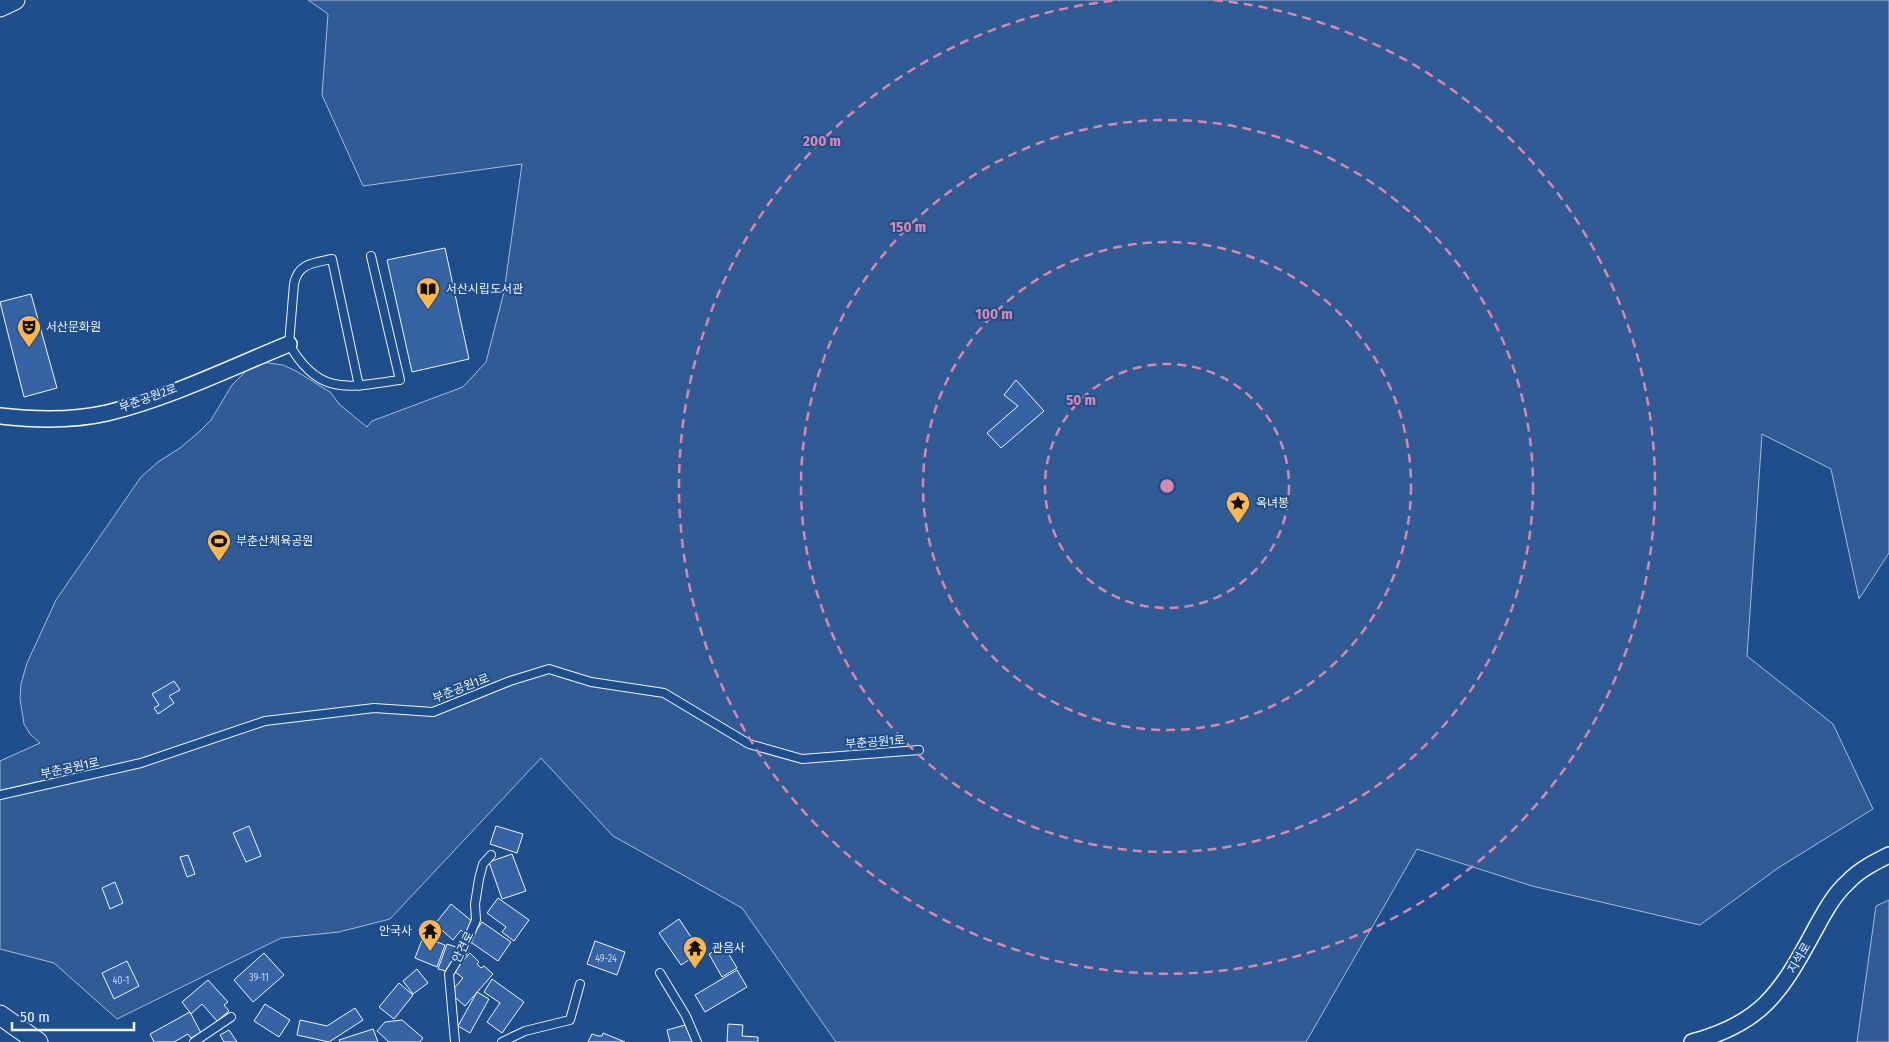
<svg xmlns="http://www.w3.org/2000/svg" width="1889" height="1042" font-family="'Fira Sans Condensed','Noto Sans KR',sans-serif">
  <rect width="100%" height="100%" fill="#1f4e8c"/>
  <!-- green -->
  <g fill="#305b95" stroke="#a8bbd7">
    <polygon points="308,0 1889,0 1889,553 1859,599 1831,469 1762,434 1747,656 1833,724 1873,809 1778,868 1700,925 1532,886 1417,849 1306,1042 836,1042 742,908 613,836 541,758 390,919 339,932 281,938 117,1019 54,963 0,949 0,761 40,743 30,734 24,724 20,699 21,684 27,663 56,600 141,477 158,462 180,448 199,432 211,420 232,385 250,367 262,362 283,365 296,371 330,392 340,405 367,427 372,421 463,387 486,362 504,292 522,164 363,186 322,95 328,14"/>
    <polygon points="1889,900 1889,1042 1857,1042 1876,906"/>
  </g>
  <!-- building -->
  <g fill="#3563a3" stroke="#f2f6ff">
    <polygon points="445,248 469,359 412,372 387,260"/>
    <polygon points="31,294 57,388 24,397 0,302"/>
    <polygon points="1016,380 1044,411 1001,448 987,433 1018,406 1004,395"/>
    <polygon points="174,681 180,690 169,696 174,703 158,714 154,708 159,705 152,694"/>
    <polygon points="249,826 261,856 246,862 233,833"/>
    <polygon points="496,826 523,834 517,853 490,844"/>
    <polygon points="512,854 526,891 502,899 489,862"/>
    <polygon points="188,855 195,874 187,877 180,857"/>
    <polygon points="115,882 123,903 110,909 102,888"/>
    <polygon points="498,898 529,920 514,941 502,932 506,927 487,913"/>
    <polygon points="451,904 473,922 464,933 461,930 453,940 435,924"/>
    <polygon points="679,919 701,952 681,965 659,933"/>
    <polygon points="482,922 511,942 498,961 469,941"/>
    <polygon points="423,937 445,945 437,967 415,958"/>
    <polygon points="595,941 625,952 617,975 587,964"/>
    <polygon points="447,944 459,948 452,970 447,968 446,971 438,969"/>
    <polygon points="724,946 737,968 722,977 709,954"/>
    <polygon points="264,953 284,975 253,1002 234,980"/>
    <polygon points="470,953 479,962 477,964 481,968 484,966 493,974 465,1006 450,993 463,978 454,971"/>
    <polygon points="127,961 139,986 114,999 102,973"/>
    <polygon points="417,969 428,983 413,994 403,981"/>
    <polygon points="737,970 747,987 705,1012 695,995"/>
    <polygon points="492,979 524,1002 502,1033 487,1022 500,1003 484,992"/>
    <polygon points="208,980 228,1002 224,1005 229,1011 217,1021 202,1004 191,1014 182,1002"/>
    <polygon points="399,983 413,995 394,1019 379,1007"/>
    <polygon points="477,992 489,999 470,1033 458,1026"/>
    <polygon points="265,1004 290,1020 279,1037 254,1021"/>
    <polygon points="355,1008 363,1020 329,1042 297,1035 300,1020 327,1026"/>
    <polygon points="190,1012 201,1033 191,1038 188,1034 174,1042 154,1042 150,1034"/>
    <polygon points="402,1020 423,1038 420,1042 389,1042 377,1031 385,1022"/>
    <polygon points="689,1024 694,1042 670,1042 667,1030"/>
    <polygon points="728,1024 743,1025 742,1036 758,1037 758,1042 727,1042"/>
    <polygon points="373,1029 378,1042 340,1042 339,1040"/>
    <polygon points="229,1030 237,1042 224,1042 220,1035"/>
    <polygon points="603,1033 625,1042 588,1042 592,1034 598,1036 602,1036"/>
  </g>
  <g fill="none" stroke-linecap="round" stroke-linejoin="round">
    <!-- service casing -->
    <g stroke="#f2f6ff" stroke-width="10">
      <g id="service">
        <path d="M359 386 332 259C314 263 298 263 294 284L289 344C319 397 348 387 400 380L371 256"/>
        <polyline points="0,795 141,763 265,721 374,708 433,712 510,681 549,669 591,682 664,693 749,744 802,759 919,750"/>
        <polyline points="660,973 686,1016 697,1042"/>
        <polyline points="194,1042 231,1017"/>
        <polyline points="455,1042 449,974 462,953 476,920 475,904 479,879 483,864 491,855"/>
        <polyline points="502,1042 525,1031 570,1020 580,984"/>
      </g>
    </g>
    <!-- minor casing -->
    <g stroke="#f2f6ff" stroke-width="18">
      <g id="minor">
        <path d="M0 416C35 420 72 421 107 413 169 398 230 368 289 344"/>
        <path d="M1692 1042C1760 1024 1780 994 1812 935 1822 917 1832 896 1848 882 1859 870 1875 862 1889 855"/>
      </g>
    </g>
    <!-- tertiary casing -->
    <g stroke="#f2f6ff" stroke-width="21">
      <g id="tertiary">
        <polyline points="0,7 15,0"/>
        <polyline points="0,1015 38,1042"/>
      </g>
    </g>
    <!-- service -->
    <use href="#service" stroke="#1f4e8c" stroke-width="8"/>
    <!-- minor -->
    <use href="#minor" stroke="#1f4e8c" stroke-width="15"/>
    <!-- tertiary -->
    <use href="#tertiary" stroke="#1f4e8c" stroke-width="19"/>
  </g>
  <!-- distance rings -->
  <g fill="none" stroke="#da87ad" stroke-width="2.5" stroke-dasharray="9 6">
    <circle cx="1167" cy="486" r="122"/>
    <circle cx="1167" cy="486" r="244"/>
    <circle cx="1167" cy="486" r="366"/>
    <path d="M1214 0A488 488 0 1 1 1120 0"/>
  </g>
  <!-- icons -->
  <defs>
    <g id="library-pin" transform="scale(1.25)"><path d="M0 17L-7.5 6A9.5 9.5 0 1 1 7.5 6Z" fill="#ffb74d" stroke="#1f4e8c"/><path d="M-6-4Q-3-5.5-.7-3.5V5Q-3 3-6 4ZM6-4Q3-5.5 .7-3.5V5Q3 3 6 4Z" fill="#111"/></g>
    <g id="theatre-pin" transform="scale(1.25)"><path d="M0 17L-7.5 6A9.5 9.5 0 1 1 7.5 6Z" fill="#ffb74d" stroke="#1f4e8c"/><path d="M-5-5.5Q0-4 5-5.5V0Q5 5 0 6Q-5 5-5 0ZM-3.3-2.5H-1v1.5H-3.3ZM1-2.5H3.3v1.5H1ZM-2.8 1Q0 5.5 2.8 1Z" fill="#111"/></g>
    <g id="sight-pin" transform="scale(1.25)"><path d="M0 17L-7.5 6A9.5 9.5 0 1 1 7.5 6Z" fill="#ffb74d" stroke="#1f4e8c"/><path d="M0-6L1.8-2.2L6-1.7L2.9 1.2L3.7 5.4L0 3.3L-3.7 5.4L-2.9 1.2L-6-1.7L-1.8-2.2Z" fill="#111"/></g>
    <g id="stadium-pin" transform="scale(1.25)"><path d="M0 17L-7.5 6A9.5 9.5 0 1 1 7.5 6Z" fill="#ffb74d" stroke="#1f4e8c"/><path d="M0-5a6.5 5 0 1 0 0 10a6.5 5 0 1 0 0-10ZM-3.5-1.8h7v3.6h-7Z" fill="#111"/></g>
    <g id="temple-pin" transform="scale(1.25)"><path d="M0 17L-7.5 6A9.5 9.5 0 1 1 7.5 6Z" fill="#ffb74d" stroke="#1f4e8c"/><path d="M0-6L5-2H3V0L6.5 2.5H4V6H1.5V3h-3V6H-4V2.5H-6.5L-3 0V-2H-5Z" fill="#111"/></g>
  </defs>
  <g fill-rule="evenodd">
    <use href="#library-pin" x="428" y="289"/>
    <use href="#theatre-pin" x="29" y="327"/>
    <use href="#sight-pin" x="1238" y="503"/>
    <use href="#stadium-pin" x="219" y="541"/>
    <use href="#temple-pin" x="430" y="931"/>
    <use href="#temple-pin" x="695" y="948"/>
  </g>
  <g text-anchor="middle" stroke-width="4" stroke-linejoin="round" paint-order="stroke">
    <!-- number labels -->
    <g font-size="10" fill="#c3d1e8">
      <text x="606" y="962">49-24</text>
      <text x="259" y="981">39-11</text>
      <text x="121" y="984">40-1</text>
    </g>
    <!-- poi labels -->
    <g font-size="12" fill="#f2f6ff" stroke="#1f4e8c" text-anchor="start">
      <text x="446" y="293">서산시립도서관</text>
      <text x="46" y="331">서산문화원</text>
      <text x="1256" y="507">옥녀봉</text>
      <text x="236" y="545">부춘산체육공원</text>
      <text x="412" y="935" text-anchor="end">안국사</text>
      <text x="712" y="952">관음사</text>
    </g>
    <!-- street labels -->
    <g font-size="12" fill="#f2f6ff" stroke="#1f4e8c">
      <text transform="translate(148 398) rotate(-20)" y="4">부춘공원2로</text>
      <text transform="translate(461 688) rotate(-21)" y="4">부춘공원1로</text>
      <text transform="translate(875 742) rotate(-4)" y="4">부춘공원1로</text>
      <text transform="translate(70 768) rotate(-12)" y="4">부춘공원1로</text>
      <text transform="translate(463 947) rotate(-64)" y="4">안견로</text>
      <text transform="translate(1799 958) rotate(-59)" y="4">지석로</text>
    </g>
  </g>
  <circle cx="1167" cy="486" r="8" fill="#da87ad" stroke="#1f4e8c" stroke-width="2.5"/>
  <g font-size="15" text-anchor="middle" font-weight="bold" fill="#da87ad" stroke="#1f4e8c" stroke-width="4" stroke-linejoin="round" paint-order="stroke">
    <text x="822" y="146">200 m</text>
    <text x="908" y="232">150 m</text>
    <text x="994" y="319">100 m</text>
    <text x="1081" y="405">50 m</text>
  </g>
  <!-- scale -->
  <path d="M12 1022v8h122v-8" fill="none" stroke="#f2f6ff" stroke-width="2.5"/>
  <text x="20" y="1022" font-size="15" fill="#f2f6ff" stroke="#1f4e8c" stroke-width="4" paint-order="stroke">50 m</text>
</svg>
